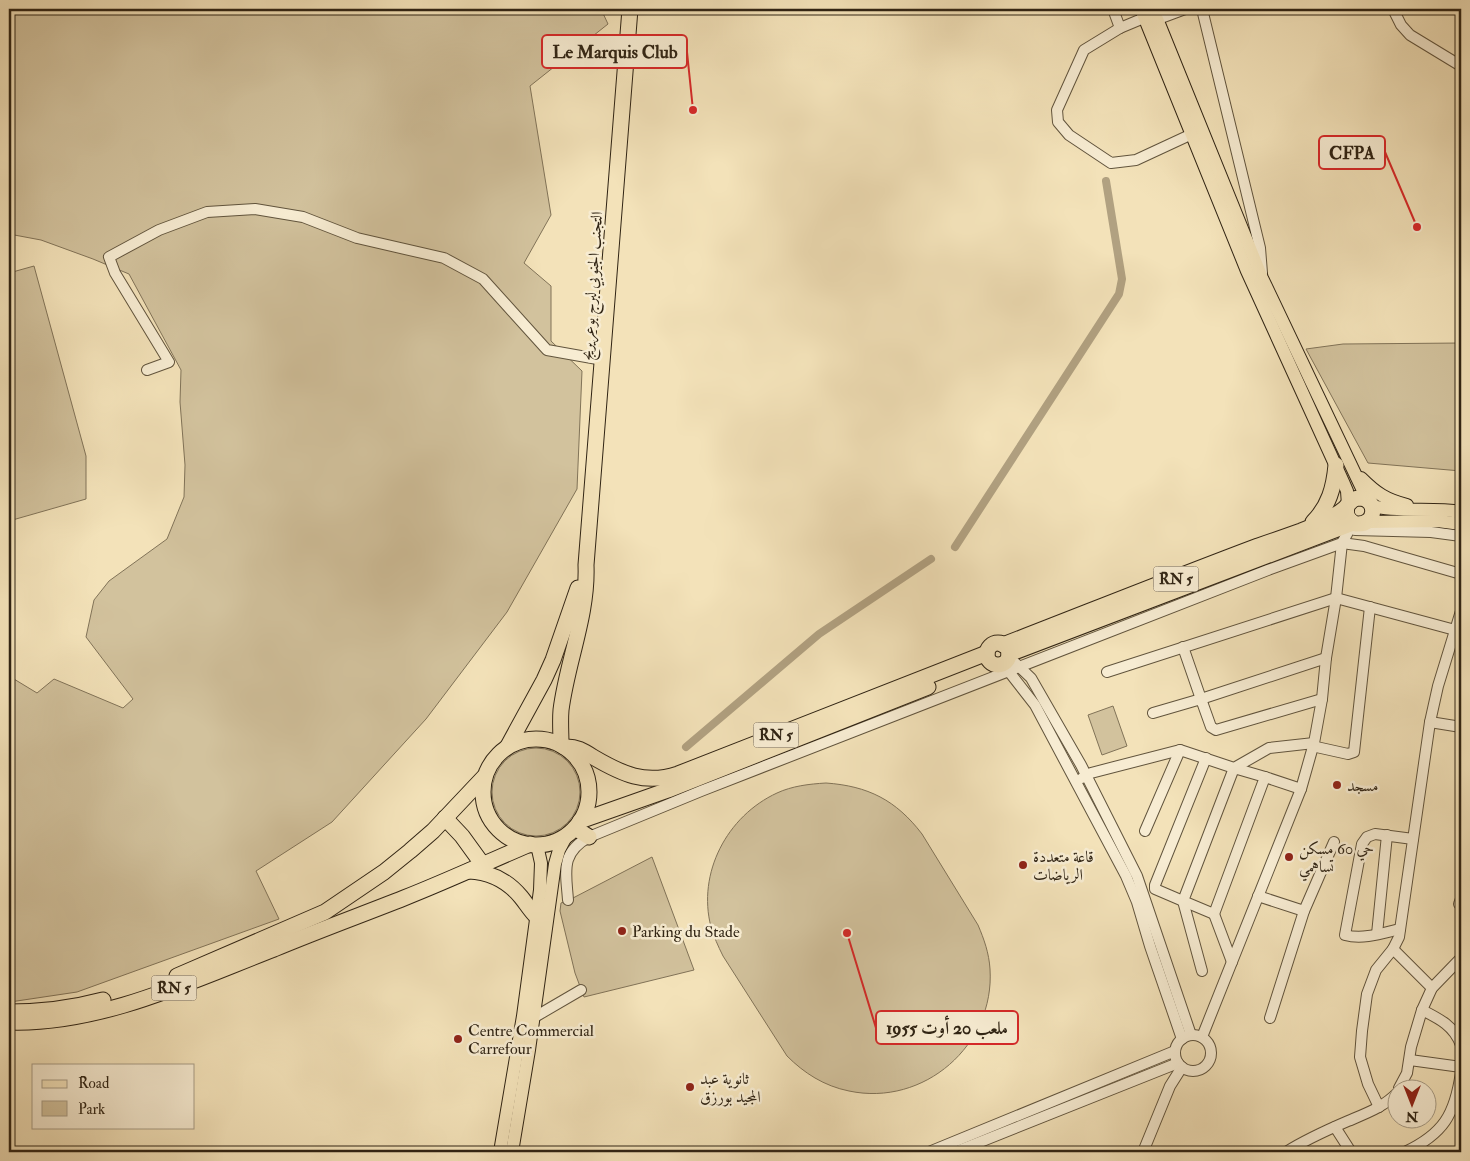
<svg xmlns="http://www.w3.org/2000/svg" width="1470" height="1161" font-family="'IM FELL Double Pica',Amiri,serif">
  <rect width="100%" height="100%" fill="#f3e2b9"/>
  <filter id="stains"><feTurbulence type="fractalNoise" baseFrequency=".004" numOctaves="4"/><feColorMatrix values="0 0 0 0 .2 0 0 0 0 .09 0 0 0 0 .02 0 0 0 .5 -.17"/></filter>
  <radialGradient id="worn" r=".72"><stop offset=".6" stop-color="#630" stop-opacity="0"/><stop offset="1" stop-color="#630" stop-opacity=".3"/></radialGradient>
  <!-- green -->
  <g fill="#d2c29d" stroke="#817358">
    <polygon points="9,9 601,9 608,24 530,86 551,215 524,263 551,286 551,341 582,371 577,489 507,612 426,719 332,822 256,871 279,919 77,992 10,1002 9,1001 9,676 37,693 54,679 123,708 133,699 86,637 94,600 109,581 167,539 184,497 185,465 180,402 181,370 129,274 93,259 41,240 9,234"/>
    <polygon points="34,266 86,456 86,499 9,521 9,273"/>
    <polygon points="1461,343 1461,471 1368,463 1306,349 1343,344"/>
    <polygon points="1113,706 1127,746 1102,755 1088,715"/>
    <circle cx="536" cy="792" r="44"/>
    <path d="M826 783C868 786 896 800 922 834L978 925C984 939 989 953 990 969 995 1045 924 1107 849 1091 824 1086 804 1073 787 1056L723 956C718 946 714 937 711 927 697 873 727 816 777 793 792 786 809 784 826 783Z"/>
    <polygon points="652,857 694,970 584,997 575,973 560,911 561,903 573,898"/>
  </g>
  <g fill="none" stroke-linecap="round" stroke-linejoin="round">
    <!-- canal -->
    <g stroke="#b1a181" stroke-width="8">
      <polyline points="955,547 1119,294 1122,279 1106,181"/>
      <polyline points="686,747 819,634 931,559"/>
    </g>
    <!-- minor casing -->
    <g stroke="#61543d" stroke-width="12">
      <g id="minor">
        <polyline points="1113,9 1120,28"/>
        <polyline points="1202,9 1260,248 1262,273"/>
        <polyline points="1393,9 1401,25 1410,35 1461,66"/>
        <polyline points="1148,14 1144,18 1120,28 1084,50 1057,110 1058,122 1069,135 1111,163 1136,160 1192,134"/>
        <polyline points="1150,20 1158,19 1185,9"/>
        <polyline points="147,370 169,362 115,273 109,257 159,230 207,212 255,209 303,217 357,238 444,258 483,279 547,350 603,360"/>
        <polyline points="1355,530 1431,532 1461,536"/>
        <polyline points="1183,647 1201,699 1326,658"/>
        <polyline points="1009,657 1031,678 1081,765 1137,876 1191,1035"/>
        <polyline points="1003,664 1035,705 1126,876 1137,902 1150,946 1182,1039"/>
        <polyline points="1107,672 1336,598 1455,630"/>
        <polyline points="1153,713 1201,699 1211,727 1216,730 1322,699"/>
        <polyline points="1430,722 1461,727"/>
        <polyline points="1312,746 1348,754 1354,752 1370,607"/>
        <polyline points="1265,777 1301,789"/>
        <polyline points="1082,778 1091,773 1180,750 1234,768 1269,748 1314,743"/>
        <polyline points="1145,831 1180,750"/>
        <polyline points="1258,896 1304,911"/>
        <path d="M568 900C566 872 560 853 589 837L701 791 1268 570 1342 543 1364 546 1461 574"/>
        <polyline points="1183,901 1214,914 1265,777 1234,768 1183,901 1155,889 1155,885 1206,758"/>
        <polyline points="1183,901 1202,971"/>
        <polyline points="1459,904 1461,899"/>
        <polyline points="1214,914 1232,962"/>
        <path d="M1400 929C1383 933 1363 940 1345 935L1362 844 1367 837 1375 834 1413 839"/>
        <polyline points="1377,934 1387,835"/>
        <polyline points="1393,949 1399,937 1430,722 1438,686 1461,611"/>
        <path d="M1422 1010C1440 1019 1454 1026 1461 1045"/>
        <polyline points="533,1018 581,990"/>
        <polyline points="1270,1018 1304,911 1334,842"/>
        <circle cx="1193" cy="1053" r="18"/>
        <polyline points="1202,1037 1301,789 1314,743 1322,699 1326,658 1336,598 1342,543 1353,523"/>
        <polyline points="1410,1060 1461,1067"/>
        <polyline points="1399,1088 1407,1073 1411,1047 1422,1010 1432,988 1461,958"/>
        <polyline points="1379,1107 1368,1084 1360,1057 1362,1031 1367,994 1376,970 1393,949 1432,988"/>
        <polyline points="1335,1127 1351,1152"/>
        <polyline points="929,1152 1175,1051"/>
        <polyline points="955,1152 1178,1063"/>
        <polyline points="1143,1152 1170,1086 1182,1067"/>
        <path d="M1286 1152C1305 1140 1327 1130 1348 1121 1367 1113 1384 1107 1398 1092"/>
        <path d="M1405 1152C1443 1134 1455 1115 1461 1072"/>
      </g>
    </g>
    <!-- major casing -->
    <g stroke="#302414" stroke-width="14">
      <g id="major">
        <polyline points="1141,9 1247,271 1344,484 1347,491 1348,505"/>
        <polyline points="1153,9 1262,278 1368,501"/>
        <path d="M1361 478C1376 493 1386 500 1407 505"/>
        <path d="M1372 506C1401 513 1431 507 1461 512"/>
        <polyline points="1368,522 1438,521 1461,524"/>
        <polyline points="500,1152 523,1016 540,890 541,863 537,845"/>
        <polyline points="512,1152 529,1050 555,864 559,850 567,835"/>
      </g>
    </g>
    <!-- highway casing -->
    <g stroke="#302414" stroke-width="17">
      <g id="highway">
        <path d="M1313 522C1329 506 1334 487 1336 465"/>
        <circle cx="998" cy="654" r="11"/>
        <path d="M1003 645C1088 612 1173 578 1258 546 1273 541 1287 536 1301 531 1314 526 1335 517 1345 508 1350 503 1352 498 1360 498 1378 499 1377 526 1356 524 1348 521 1345 515 1347 507"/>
        <polyline points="1009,654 1353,523"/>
        <circle cx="536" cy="792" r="53"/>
        <path d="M561 745C561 733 560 721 561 710 567 662 588 615 586 565L630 9"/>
        <polyline points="508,746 544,680 553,660 578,588"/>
        <path d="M564 747C576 746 584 751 593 757 622 774 645 785 678 774L987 653"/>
        <polyline points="445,818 462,836 483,865"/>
        <polyline points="580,821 668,790 928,687"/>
        <polyline points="575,828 589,837"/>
        <path d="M469 871C490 872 507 880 521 897 526 903 530 910 536 916"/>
        <polyline points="177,976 325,912 384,872 410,851 433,831 484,777"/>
        <path d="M9 1012C40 1012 73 1008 103 1000"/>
        <path d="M9 1022C100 1025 191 981 274 949 317 931 361 915 404 898 447 881 488 862 530 844"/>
      </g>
    </g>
    <!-- minor -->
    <use href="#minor" stroke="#f7ecd2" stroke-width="10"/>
    <!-- major -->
    <use href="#major" stroke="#f3e2b9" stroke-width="12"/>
    <!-- highway -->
    <use href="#highway" stroke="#f3e2b9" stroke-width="15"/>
  </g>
  <!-- markers -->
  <g fill="#8f2418" stroke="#f7ecd2" stroke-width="2">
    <circle cx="1337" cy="785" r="5"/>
    <circle cx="1289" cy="857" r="5"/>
    <circle cx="1023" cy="865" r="5"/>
    <circle cx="622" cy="931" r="5"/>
    <circle cx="458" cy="1039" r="5"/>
    <circle cx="690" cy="1087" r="5"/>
  </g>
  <g text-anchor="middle" stroke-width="5" stroke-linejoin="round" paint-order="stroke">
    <!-- shield labels -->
    <g fill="#f7ecd2" stroke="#6c604d" stroke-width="1">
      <rect x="1153.5" y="566.5" width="45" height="25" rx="4"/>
      <rect x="753.5" y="722.5" width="45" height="25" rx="4"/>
      <rect x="151.5" y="975.5" width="45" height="25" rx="4"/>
    </g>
    <g font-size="15" font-weight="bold" fill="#302414">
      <text x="1176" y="584">RN 5</text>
      <text x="776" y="740">RN 5</text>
      <text x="174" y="993">RN 5</text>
    </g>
    <!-- street labels -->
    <g font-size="16" fill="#302414" stroke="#f7ecd2">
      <text transform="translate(591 286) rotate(-86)" y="6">التجنب الجنوبي لبرج بوعريريج</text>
    </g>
    <!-- poi labels -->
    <g font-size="16" fill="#302414" stroke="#f7ecd2" text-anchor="start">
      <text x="1347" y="791">مسجد</text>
      <text x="1299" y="854">حي 60 مسكن<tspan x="1299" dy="18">تساهمي</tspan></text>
      <text x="1033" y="862">قاعة متعددة<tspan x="1033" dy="18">الرياضات</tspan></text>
      <text x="632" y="937">Parking du Stade</text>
      <text x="468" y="1036">Centre Commercial<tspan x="468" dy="18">Carrefour</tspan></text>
      <text x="700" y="1084">ثانوية عبد<tspan x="700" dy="18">المجيد بورزق</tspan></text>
    </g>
  </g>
  <!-- callouts -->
  <path fill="none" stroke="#d62828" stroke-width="2" d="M693 110L687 52M1417 227L1385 152M847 933L876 1028"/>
  <g fill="#d62828" stroke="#f7ecd2" stroke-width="2">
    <circle cx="693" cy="110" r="5"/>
    <circle cx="1417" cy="227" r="5"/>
    <circle cx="847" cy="933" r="5"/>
  </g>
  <g fill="#f7ecd2" stroke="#d62828" stroke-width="2">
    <rect x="542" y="35" width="145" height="33" rx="5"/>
    <rect x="1319" y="136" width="66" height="33" rx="5"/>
    <rect x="876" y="1011" width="142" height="33" rx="5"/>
  </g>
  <g font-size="18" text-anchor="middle" font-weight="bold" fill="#302414">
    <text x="615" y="58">Le Marquis Club</text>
    <text x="1352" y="159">CFPA</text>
    <text x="947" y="1034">ملعب 20 أوت 1955</text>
  </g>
  <!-- margin -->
  <rect width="1470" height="1161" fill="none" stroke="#f3e2b9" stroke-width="30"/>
  <rect x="10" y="10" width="1450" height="1141" fill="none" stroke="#302414" stroke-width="2.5"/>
  <rect x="15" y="15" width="1440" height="1131" fill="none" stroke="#302414"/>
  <!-- legend -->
  <rect x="32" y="1064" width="162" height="65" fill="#f7ecd2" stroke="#a79c86"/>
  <rect x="42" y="1080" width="25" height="8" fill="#f3e2b9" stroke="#a79c86"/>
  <text x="78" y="1088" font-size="15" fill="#302414">Road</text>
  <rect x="42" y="1101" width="25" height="15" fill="#d2c29d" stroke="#a79c86"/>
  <text x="78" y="1114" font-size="15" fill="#302414">Park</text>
  <!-- north arrow -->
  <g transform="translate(1412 1104) rotate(180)"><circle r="24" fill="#f7ecd2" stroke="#a79c86"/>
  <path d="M0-4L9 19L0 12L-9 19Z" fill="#8f2418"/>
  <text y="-8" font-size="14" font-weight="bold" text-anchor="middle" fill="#302414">N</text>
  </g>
  <rect width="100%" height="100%" filter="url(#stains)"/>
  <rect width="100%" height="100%" fill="url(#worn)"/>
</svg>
